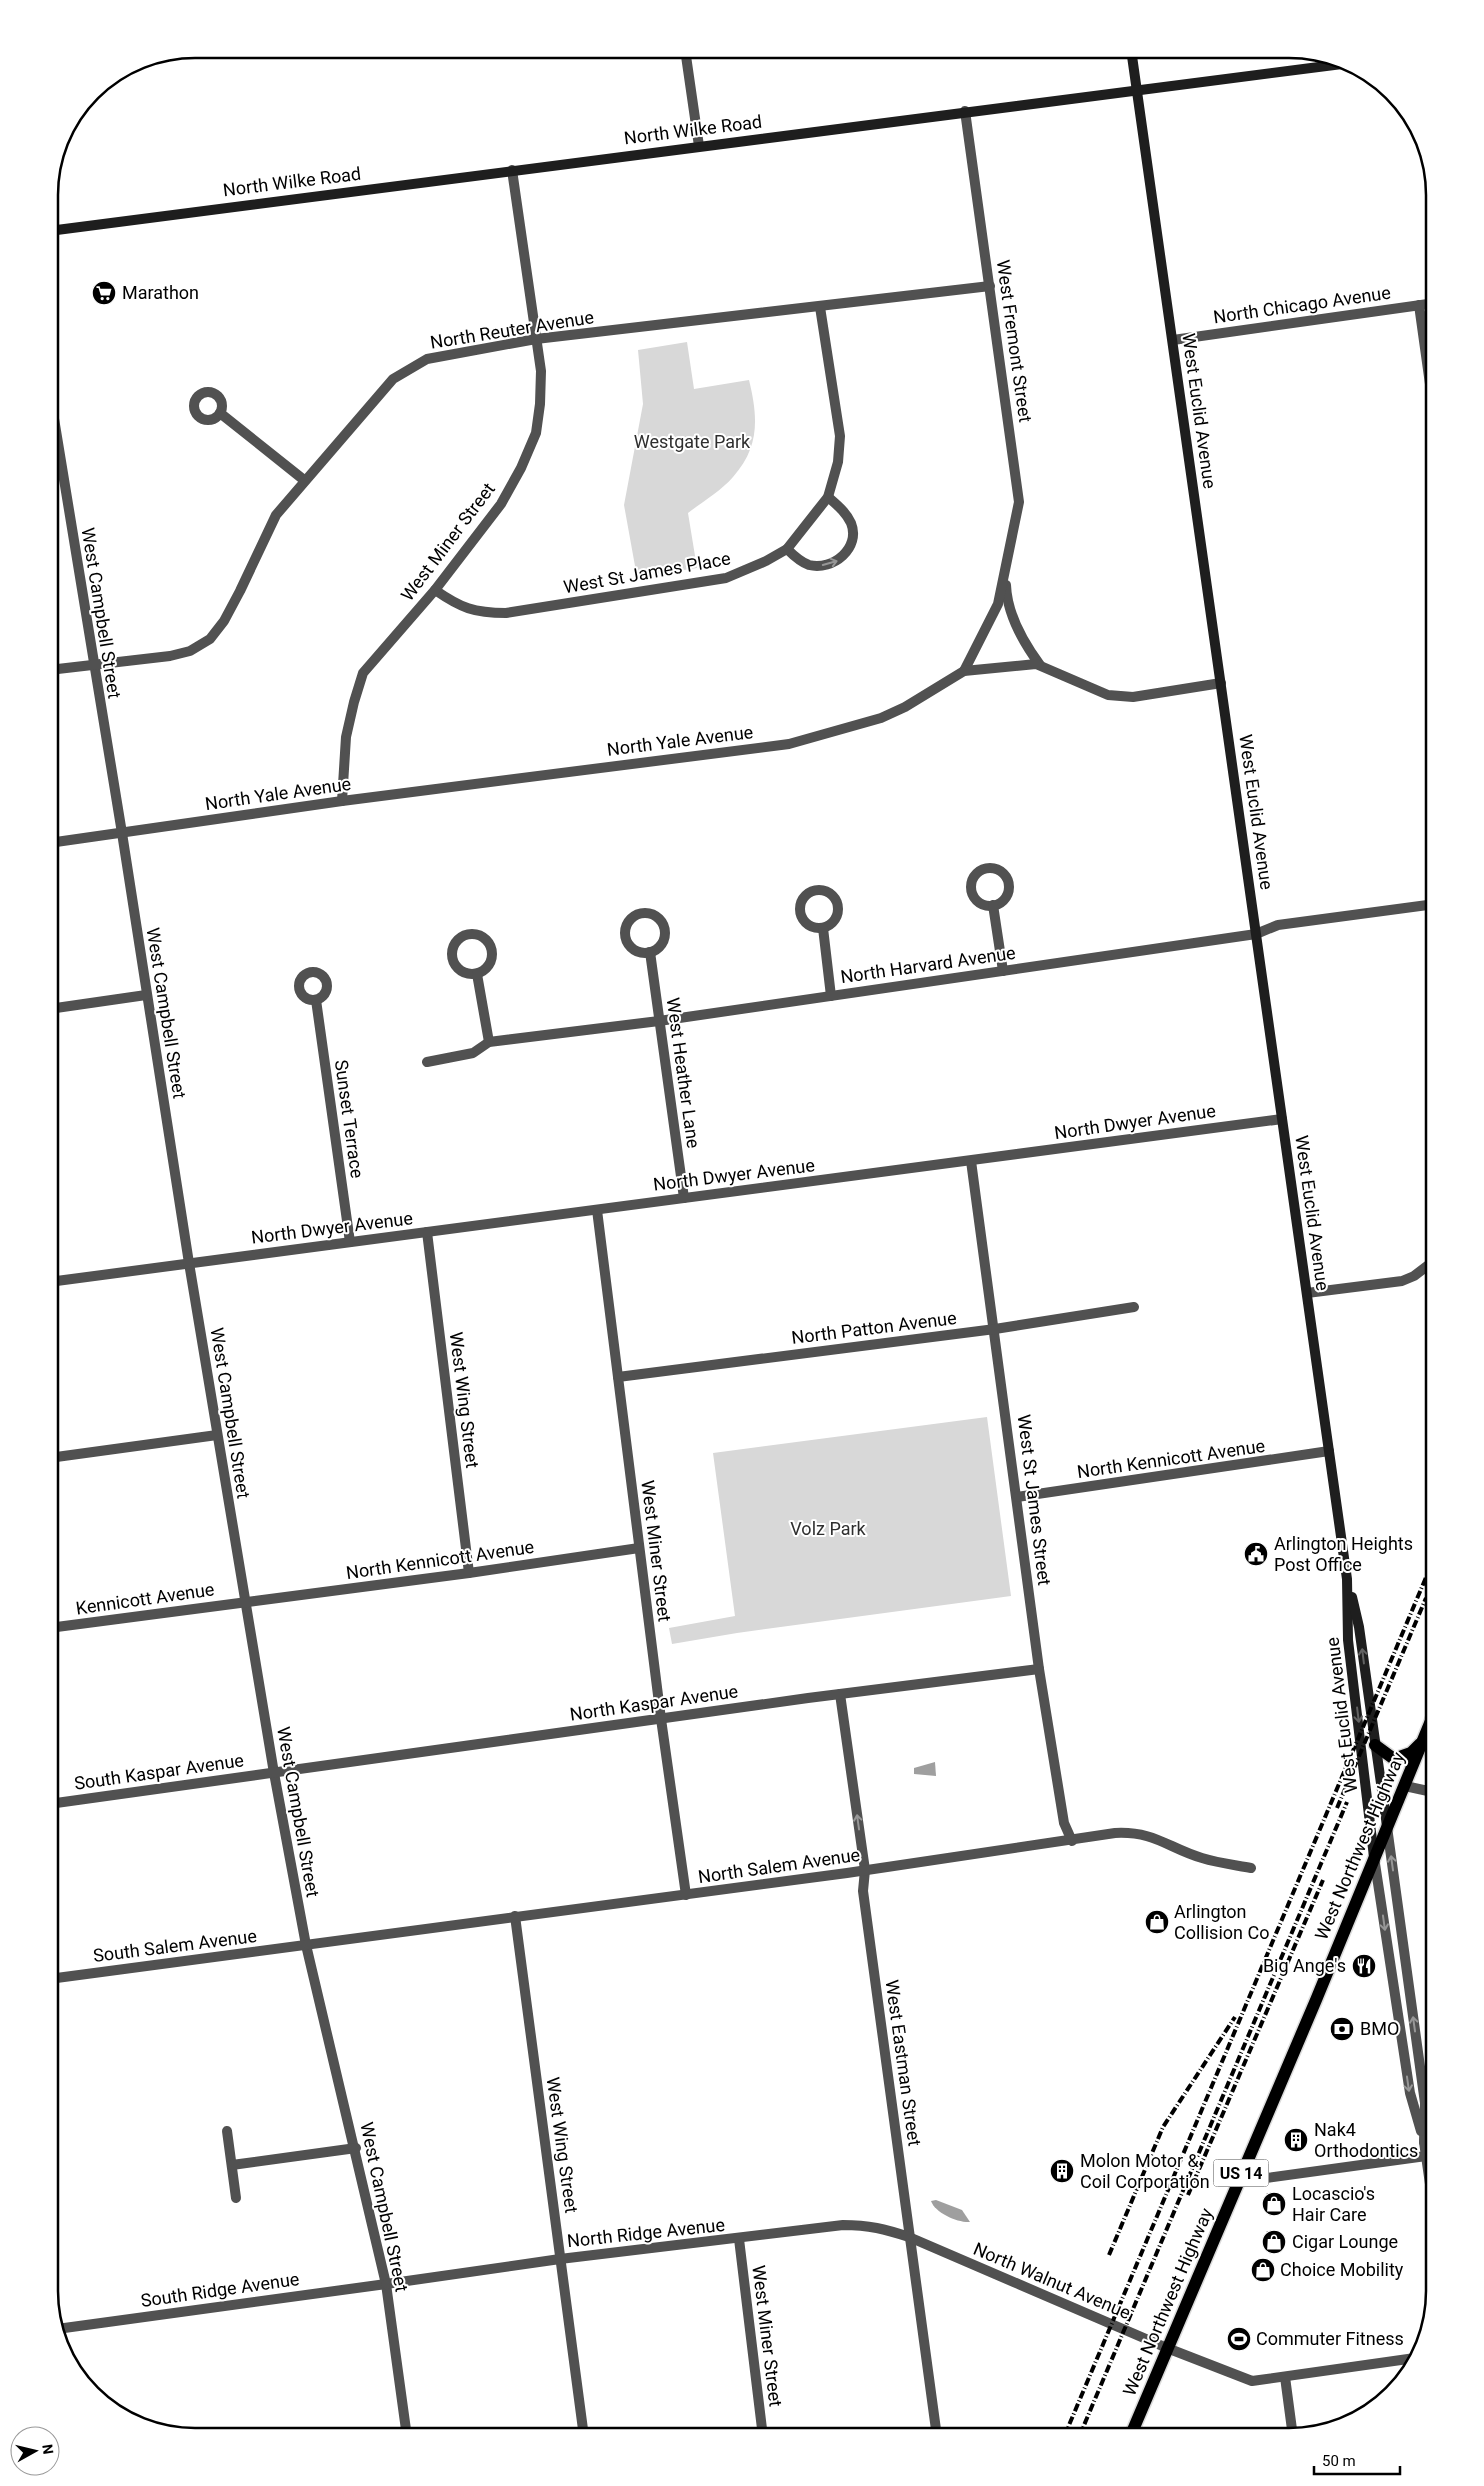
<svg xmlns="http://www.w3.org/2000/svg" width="1484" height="2486" font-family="Roboto,sans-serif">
  <rect width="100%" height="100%" fill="#fff"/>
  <!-- green -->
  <g fill="#d8d8d8">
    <polygon points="1160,49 1240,49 1161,58"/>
    <path d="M687 342 694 389 749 380C758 417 760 447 733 477 721 491 702 502 688 513L697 568 637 577 624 505 643 404 638 350Z"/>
    <polygon points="987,1417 1011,1596 737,1633 672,1644 669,1628 735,1616 713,1453"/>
  </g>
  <!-- water -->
  <g fill="#9f9f9f">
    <polygon points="935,1762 936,1776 914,1774 914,1768"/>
    <path d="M936 2200 962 2210 970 2222C958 2223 935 2213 931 2201Z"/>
  </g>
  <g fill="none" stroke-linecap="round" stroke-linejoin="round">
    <!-- primary casing -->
    <g stroke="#dbdbdb" stroke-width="15">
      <g id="primary">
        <polyline points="1375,1745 1394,1759 1411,1753 1420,1744"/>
        <polyline points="1130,2437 1316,2000 1435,1711"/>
      </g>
    </g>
    <!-- minor -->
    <g stroke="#515151" stroke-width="10">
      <polyline points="685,49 699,146"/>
      <polyline points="1419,305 1435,420"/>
      <polyline points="1173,340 1435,303"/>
      <polyline points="49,388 122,833 189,1263 274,1773 306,1945 386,2284 407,2437"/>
      <circle cx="208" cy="406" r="14"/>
      <polyline points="220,413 304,480"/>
      <path d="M787 549C793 555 800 562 809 565 833 571 861 548 851 523 846 512 837 505 828 497"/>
      <path d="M1006 585C1007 614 1023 642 1040 665"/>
      <path d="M435 590C461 608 474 613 506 613L726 578 766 561 787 549 828 497 838 462 840 436 820 307"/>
      <polyline points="49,670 170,656 190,651 210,639 224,621 240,591 276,515 393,379 427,359 536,339 990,286"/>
      <polyline points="964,671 998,604 1019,502 965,111"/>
      <polyline points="342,801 346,737 354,702 363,673 435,590 501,504 521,468 536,433 540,404 541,371 512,170"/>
      <polyline points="49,843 342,801 789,744 881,718 905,707 964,671 1036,664 1108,695 1133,697 1221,683"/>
      <circle cx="990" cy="887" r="19"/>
      <circle cx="819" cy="909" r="19"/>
      <polyline points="993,905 1003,971"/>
      <circle cx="645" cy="933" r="20"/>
      <polyline points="823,928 831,996"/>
      <circle cx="472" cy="954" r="20"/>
      <polyline points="650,952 684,1198"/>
      <circle cx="313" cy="986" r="14"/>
      <polyline points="477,974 489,1042"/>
      <polyline points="316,1000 350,1242"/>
      <polyline points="49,1009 146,995"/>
      <polyline points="427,1062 473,1053 489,1042 659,1021 1256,934 1278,925 1435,904"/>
      <polyline points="971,1161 1039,1669 1064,1823 1072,1841"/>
      <polyline points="597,1210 661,1719 686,1895"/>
      <polyline points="427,1232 469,1573"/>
      <polyline points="49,1282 1282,1119"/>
      <polyline points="1307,1293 1402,1281 1414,1276 1435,1260"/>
      <polyline points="618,1377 995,1329 1134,1307"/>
      <polyline points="49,1458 217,1435"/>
      <polyline points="1017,1497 1329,1451"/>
      <polyline points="49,1628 469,1573 639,1548"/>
      <polyline points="840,1694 865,1870 863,1891 937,2437"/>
      <polyline points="1405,1786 1428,1791 1435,1790"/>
      <polyline points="49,1804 808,1698 1039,1669"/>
      <polyline points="515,1916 584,2437"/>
      <path d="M49 1979 847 1873 1115 1833C1155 1831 1168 1848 1202 1858 1218 1863 1235 1865 1251 1868"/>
      <polyline points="227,2131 236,2198"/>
      <polyline points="1424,2142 1435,2140"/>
      <polyline points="232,2165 356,2148"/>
      <polyline points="1237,2182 1426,2156"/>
      <polyline points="739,2239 763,2437"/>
      <polyline points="57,2329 386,2284"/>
      <polyline points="1285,2377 1293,2437"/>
    </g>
    <!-- tertiary -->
    <g stroke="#515151" stroke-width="10">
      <polyline points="1387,1827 1425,2103 1424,2142 1435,2219"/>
      <polyline points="1374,1857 1410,2093 1421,2131"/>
      <path d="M386 2284 560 2259 843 2225C869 2225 885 2229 909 2237L1167 2348 1252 2381 1415 2358"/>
    </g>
    <!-- secondary -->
    <g stroke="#1e1e1e" stroke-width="10">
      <polyline points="1131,49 1347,1579 1348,1640 1374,1857"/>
      <polyline points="49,231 1342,64"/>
      <polyline points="1352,1597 1359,1627 1387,1826"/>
    </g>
    <!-- primary -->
    <use href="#primary" stroke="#000" stroke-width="12"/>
    <!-- rail -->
    <g stroke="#000" stroke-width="4" stroke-dasharray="8 2.5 1 2.5" stroke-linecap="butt">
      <polyline points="1427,1610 1435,1592"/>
      <polyline points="1337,1808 1426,1598"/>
      <polyline points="1188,2195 1323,1880"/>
      <polyline points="1109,2255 1163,2127 1235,2017"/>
      <polyline points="1064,2437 1435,1556"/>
      <polyline points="1079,2437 1347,1802"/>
    </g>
  </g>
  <!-- one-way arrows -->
  <defs><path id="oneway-shaft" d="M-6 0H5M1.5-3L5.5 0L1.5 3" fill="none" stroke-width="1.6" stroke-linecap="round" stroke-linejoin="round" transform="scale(1.25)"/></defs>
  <g stroke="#979797">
    <use href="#oneway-shaft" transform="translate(830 563) rotate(-16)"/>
    <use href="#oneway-shaft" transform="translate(858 1822) rotate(-98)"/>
    <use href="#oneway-shaft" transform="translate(1392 1863) rotate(-98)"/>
    <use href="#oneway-shaft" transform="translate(1384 1923) rotate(82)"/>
    <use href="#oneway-shaft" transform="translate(1414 2024) rotate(-98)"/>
    <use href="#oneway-shaft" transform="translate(1408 2084) rotate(82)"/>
  </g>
  <g stroke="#626262">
    <use href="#oneway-shaft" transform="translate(1363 1656) rotate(-97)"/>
    <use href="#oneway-shaft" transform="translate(1358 1715) rotate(83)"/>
  </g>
  <!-- icons -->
  <defs>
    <g id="supermarket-disc" transform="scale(1.25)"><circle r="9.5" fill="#000" stroke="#fff"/><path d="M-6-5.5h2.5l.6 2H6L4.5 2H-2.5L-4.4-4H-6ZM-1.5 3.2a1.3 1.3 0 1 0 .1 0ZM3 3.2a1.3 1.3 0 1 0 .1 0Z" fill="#fff"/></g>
    <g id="civic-disc" transform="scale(1.25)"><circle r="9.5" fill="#000" stroke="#fff"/><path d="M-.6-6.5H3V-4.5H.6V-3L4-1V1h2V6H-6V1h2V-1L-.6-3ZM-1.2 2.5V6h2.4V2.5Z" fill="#fff"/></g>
    <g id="shop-disc" transform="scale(1.25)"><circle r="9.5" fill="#000" stroke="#fff"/><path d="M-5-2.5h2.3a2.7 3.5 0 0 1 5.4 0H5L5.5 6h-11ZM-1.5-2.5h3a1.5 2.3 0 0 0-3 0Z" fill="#fff"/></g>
    <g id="restaurant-disc" transform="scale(1.25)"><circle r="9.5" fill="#000" stroke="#fff"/><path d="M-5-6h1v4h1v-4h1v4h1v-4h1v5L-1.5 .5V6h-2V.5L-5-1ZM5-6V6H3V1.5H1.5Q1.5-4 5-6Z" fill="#fff"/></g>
    <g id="bank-disc" transform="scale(1.25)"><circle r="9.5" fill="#000" stroke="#fff"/><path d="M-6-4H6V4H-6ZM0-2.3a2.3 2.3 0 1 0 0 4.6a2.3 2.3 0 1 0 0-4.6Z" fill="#fff"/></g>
    <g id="building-disc" transform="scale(1.25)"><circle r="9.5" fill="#000" stroke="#fff"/><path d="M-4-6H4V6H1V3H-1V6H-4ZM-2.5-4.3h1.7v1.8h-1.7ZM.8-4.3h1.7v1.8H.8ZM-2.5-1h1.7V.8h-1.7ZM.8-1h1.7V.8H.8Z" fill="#fff"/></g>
    <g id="stadium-disc" transform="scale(1.25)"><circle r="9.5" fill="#000" stroke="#fff"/><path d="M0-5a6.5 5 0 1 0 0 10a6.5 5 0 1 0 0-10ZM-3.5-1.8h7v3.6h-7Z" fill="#fff"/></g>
  </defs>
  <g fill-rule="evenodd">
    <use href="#supermarket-disc" x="104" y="293"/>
    <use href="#civic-disc" x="1256" y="1554"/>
    <use href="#shop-disc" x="1157" y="1922"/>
    <use href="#restaurant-disc" x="1364" y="1966"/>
    <use href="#bank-disc" x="1342" y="2029"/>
    <use href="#building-disc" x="1296" y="2140"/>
    <use href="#building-disc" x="1062" y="2171"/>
    <use href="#shop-disc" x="1274" y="2204"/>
    <use href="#shop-disc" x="1274" y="2242"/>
    <use href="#shop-disc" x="1263" y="2270"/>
    <use href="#stadium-disc" x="1239" y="2339"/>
  </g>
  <g text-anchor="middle" stroke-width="4" stroke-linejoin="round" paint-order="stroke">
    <!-- shield labels -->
    <rect fill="#fff" stroke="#4c4c4c" stroke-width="1" x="1213.5" y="2159.5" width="55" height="27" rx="4"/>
    <g font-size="16" font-weight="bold" fill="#000">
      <text x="1241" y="2179">US 14</text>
    </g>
    <!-- street labels -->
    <g font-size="18" fill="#000" stroke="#fff">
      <text transform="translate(693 130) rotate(-7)" y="6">North Wilke Road</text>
      <text transform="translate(292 182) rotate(-7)" y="6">North Wilke Road</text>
      <text transform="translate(1302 305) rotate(-8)" y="6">North Chicago Avenue</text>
      <text transform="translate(512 330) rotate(-9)" y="6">North Reuter Avenue</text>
      <text transform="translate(1014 341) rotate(82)" y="6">West Fremont Street</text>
      <text transform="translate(1199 411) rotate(82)" y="6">West Euclid Avenue</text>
      <text transform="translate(448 542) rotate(-53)" y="6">West Miner Street</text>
      <text transform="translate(647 573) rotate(-10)" y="6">West St James Place</text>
      <text transform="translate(101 613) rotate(81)" y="6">West Campbell Street</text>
      <text transform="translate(680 741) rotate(-7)" y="6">North Yale Avenue</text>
      <text transform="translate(278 794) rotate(-8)" y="6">North Yale Avenue</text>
      <text transform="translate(1256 812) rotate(82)" y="6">West Euclid Avenue</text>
      <text transform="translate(928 965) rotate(-8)" y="6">North Harvard Avenue</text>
      <text transform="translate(166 1013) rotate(81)" y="6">West Campbell Street</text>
      <text transform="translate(683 1073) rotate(82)" y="6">West Heather Lane</text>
      <text transform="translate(349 1119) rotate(82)" y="6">Sunset Terrace</text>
      <text transform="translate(1135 1122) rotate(-8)" y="6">North Dwyer Avenue</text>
      <text transform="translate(734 1175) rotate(-7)" y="6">North Dwyer Avenue</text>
      <text transform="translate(1312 1213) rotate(82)" y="6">West Euclid Avenue</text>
      <text transform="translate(332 1228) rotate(-7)" y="6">North Dwyer Avenue</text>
      <text transform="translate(874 1328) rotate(-7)" y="6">North Patton Avenue</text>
      <text transform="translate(464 1400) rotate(83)" y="6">West Wing Street</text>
      <text transform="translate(230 1413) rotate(81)" y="6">West Campbell Street</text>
      <text transform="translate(1171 1459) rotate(-8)" y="6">North Kennicott Avenue</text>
      <text transform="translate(1034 1500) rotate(83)" y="6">West St James Street</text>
      <text transform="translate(656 1551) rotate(83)" y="6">West Miner Street</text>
      <text transform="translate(440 1560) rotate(-8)" y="6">North Kennicott Avenue</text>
      <text transform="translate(145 1599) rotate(-8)" y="6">Kennicott Avenue</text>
      <text transform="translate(654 1703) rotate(-8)" y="6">North Kaspar Avenue</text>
      <text transform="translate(1342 1715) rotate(-97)" y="6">West Euclid Avenue</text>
      <text transform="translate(159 1772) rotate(-8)" y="6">South Kaspar Avenue</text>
      <text transform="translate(298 1812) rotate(80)" y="6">West Campbell Street</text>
      <text transform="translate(1360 1846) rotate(-67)" y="6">West Northwest Highway</text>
      <text transform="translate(779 1866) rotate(-8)" y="6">North Salem Avenue</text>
      <text transform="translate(175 1946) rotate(-7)" y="6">South Salem Avenue</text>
      <text transform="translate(903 2063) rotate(82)" y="6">West Eastman Street</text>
      <text transform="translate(562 2145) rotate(82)" y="6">West Wing Street</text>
      <text transform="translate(384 2207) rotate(78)" y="6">West Campbell Street</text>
      <text transform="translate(646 2233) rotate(-6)" y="6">North Ridge Avenue</text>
      <text transform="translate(1052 2281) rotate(23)" y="6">North Walnut Avenue</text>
      <text transform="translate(220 2290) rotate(-8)" y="6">South Ridge Avenue</text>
      <text transform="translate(1168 2302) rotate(-67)" y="6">West Northwest Highway</text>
      <text transform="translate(767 2336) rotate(83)" y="6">West Miner Street</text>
    </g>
    <!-- poi labels -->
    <g font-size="18" fill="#000" stroke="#fff" text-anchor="start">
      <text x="122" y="299">Marathon</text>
      <text x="1274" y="1550">Arlington Heights<tspan x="1274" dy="21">Post Office</tspan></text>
      <text x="1174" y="1918">Arlington<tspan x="1174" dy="21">Collision Co</tspan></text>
      <text x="1346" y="1972" text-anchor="end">Big Ange's</text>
      <text x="1360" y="2035">BMO</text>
      <text x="1314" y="2136">Nak4<tspan x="1314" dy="21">Orthodontics</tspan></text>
      <text x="1080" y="2167">Molon Motor &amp;<tspan x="1080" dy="21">Coil Corporation</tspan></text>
      <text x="1292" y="2200">Locascio's<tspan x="1292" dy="21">Hair Care</tspan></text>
      <text x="1292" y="2248">Cigar Lounge</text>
      <text x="1280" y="2276">Choice Mobility</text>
      <text x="1256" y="2345">Commuter Fitness</text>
    </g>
    <!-- park labels -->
    <g font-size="18" fill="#2f2f2f" stroke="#fff">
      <text x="692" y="448">Westgate Park</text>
      <text x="828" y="1535">Volz Park</text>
    </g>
  </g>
  <!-- crop -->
  <path d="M0 0H1484V2486H0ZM195 58H1289A137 137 0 0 1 1426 195V2291A137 137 0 0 1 1289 2428H195A137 137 0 0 1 58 2291V195A137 137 0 0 1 195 58Z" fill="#fff" fill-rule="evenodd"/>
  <path fill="none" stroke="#000" stroke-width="2.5" d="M195 58H1289A137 137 0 0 1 1426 195V2291A137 137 0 0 1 1289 2428H195A137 137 0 0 1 58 2291V195A137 137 0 0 1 195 58Z"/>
  <!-- north arrow -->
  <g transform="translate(35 2451) rotate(82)"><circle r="24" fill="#ffffff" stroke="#999999"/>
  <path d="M0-4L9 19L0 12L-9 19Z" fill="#000000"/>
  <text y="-8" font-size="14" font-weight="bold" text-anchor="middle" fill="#000000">N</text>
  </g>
  <!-- scale -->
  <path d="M1314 2466v8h86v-8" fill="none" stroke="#000000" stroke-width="2.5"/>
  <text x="1322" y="2466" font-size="15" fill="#000000" stroke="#ffffff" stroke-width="4" paint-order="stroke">50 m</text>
</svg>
